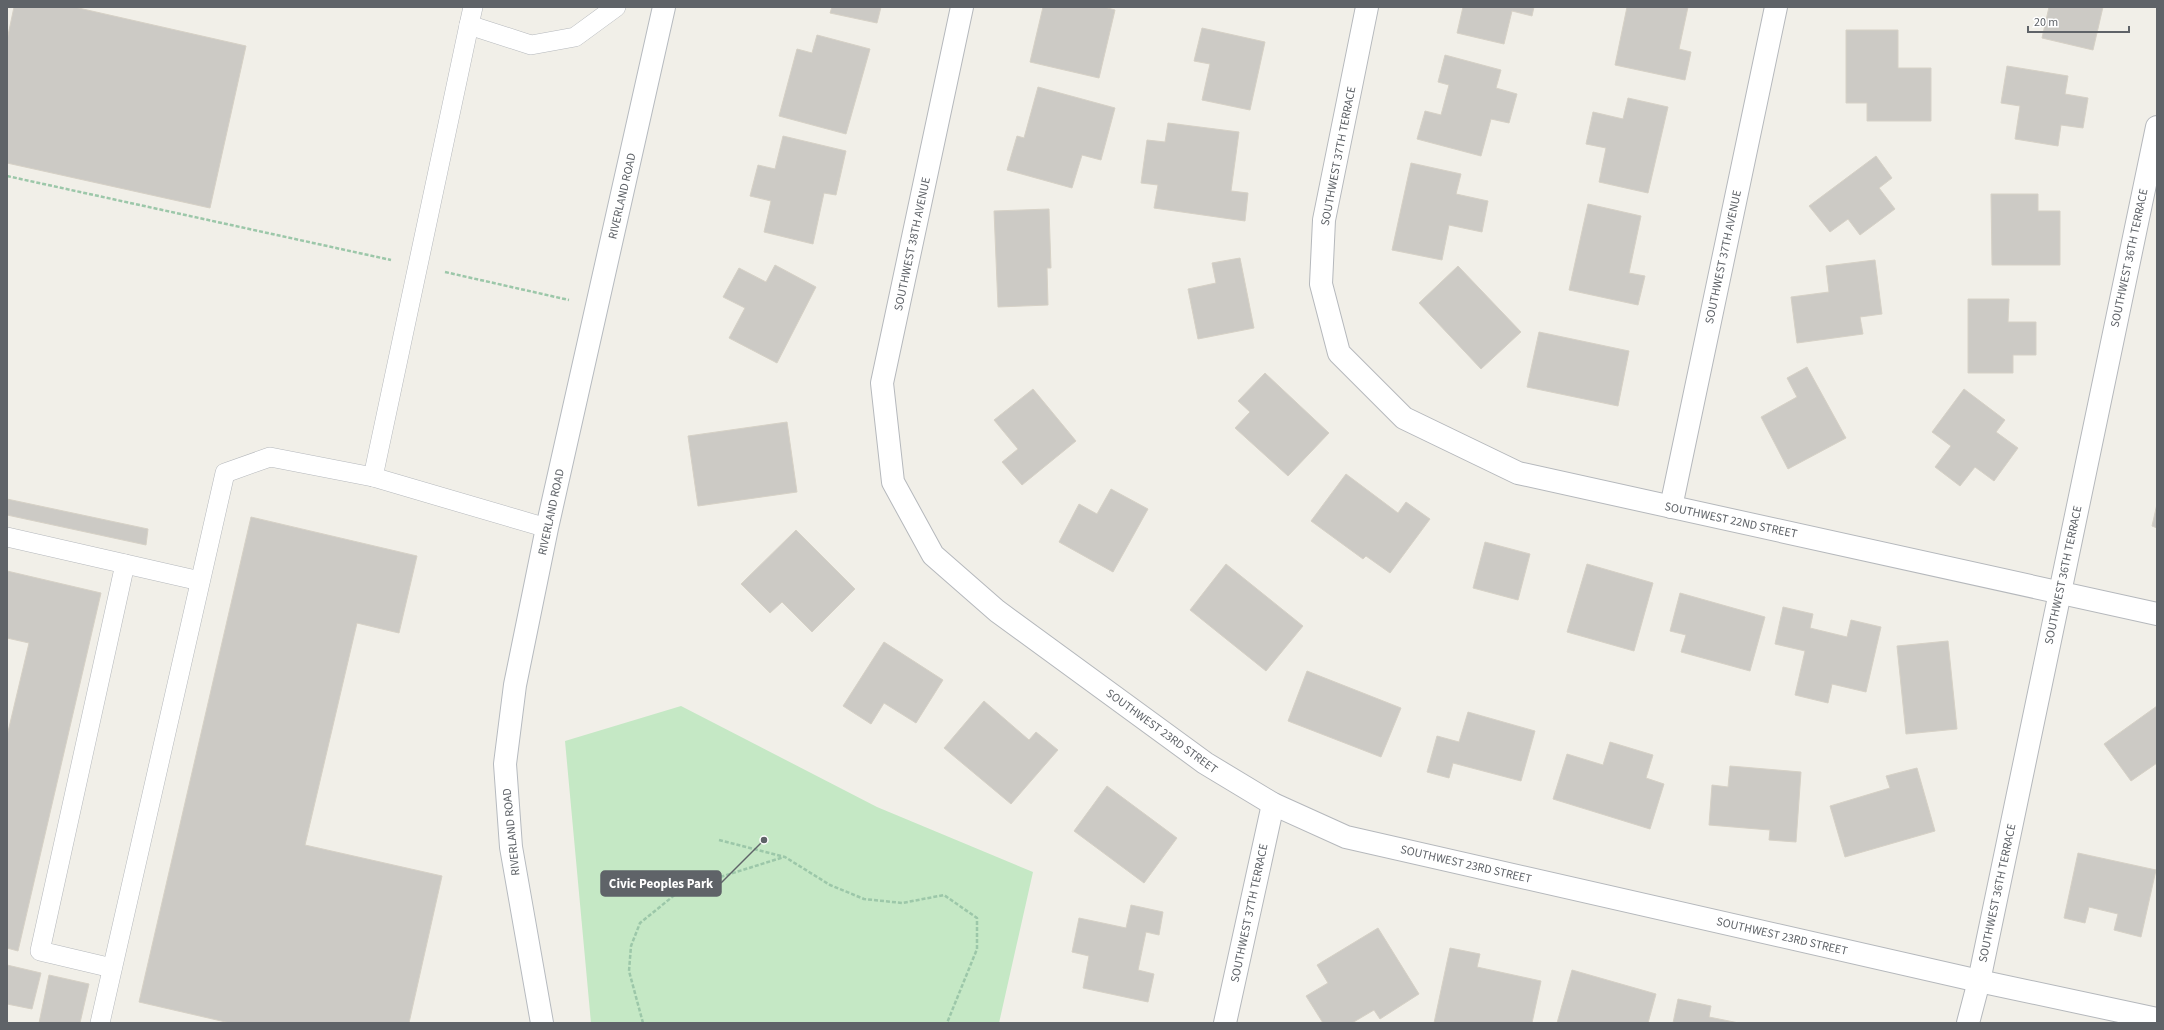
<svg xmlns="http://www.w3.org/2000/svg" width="2164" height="1030" font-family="'Source Sans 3',sans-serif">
  <rect width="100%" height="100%" fill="#f1efe8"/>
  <!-- green -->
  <polygon fill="#c5e8c5" points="681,706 877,807 1033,872 999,1023 591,1023 565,741"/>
  <!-- building -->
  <g fill="#cccac5" stroke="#d6d1c6">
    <polygon points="14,7 74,7 246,46 210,208 7,163 7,40"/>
    <polygon points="832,7 881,7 877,23 830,13"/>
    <polygon points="1043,7 1104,7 1115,10 1099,78 1030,62"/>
    <polygon points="1463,7 1534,7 1532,16 1512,11 1504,44 1457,33"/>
    <polygon points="1627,7 1688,7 1679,49 1691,52 1685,80 1615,65"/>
    <polygon points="2049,7 2103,7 2093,50 2042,38"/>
    <polygon points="1202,28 1265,42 1250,110 1202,100 1210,64 1194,61"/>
    <polygon points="1846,30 1898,30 1898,68 1931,68 1931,121 1867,121 1867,103 1846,103"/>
    <polygon points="817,35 870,49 846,134 779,116 797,49 812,53"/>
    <polygon points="1445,55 1501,70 1496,88 1517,94 1509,123 1491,119 1481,156 1417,139 1425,111 1441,115 1449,85 1438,82"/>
    <polygon points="2007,66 2068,76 2065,94 2088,98 2083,128 2061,125 2058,146 2015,139 2020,106 2001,103"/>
    <polygon points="1038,87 1115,108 1101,160 1082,155 1072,188 1007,170 1017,136 1024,138"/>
    <polygon points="1628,98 1668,107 1648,193 1599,182 1606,148 1586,144 1593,112 1623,119"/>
    <polygon points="1168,123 1239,132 1231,191 1248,193 1245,221 1154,208 1158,185 1141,183 1147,140 1165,142"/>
    <polygon points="783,136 846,151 836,195 824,193 813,244 764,232 771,201 750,196 758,165 775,169"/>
    <polygon points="1876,156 1892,178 1879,188 1895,209 1860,235 1848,219 1830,232 1809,206"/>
    <polygon points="1411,163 1461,174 1456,194 1488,201 1482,232 1449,225 1442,260 1392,250"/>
    <polygon points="1991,194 2038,194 2038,211 2060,211 2060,265 1992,265"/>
    <polygon points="1588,204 1641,216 1629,273 1645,276 1638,305 1569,290"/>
    <polygon points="1049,209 1051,268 1047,268 1048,305 998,307 994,211"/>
    <polygon points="1240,258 1254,328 1198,339 1188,289 1216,283 1212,263"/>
    <polygon points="1875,260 1882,314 1860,317 1863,334 1797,343 1791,297 1829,292 1826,266"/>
    <polygon points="775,265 816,287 777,363 729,338 745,308 723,297 739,268 766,282"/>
    <polygon points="1458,266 1521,332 1481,369 1419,303"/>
    <polygon points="1968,299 2009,299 2008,322 2036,322 2036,355 2013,355 2013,373 1968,373"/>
    <polygon points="1539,332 1629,351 1618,406 1527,387"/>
    <polygon points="1807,367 1846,438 1788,469 1761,417 1797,397 1787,378"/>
    <polygon points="1265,373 1329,433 1288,476 1235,428 1250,412 1238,401"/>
    <polygon points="1033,389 1076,441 1022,485 1002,462 1018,449 994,420"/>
    <polygon points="1964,389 2005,420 1996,432 2018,448 1994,481 1975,467 1960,486 1935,467 1951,446 1932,432"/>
    <polygon points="787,422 797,492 698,506 688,436"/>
    <polygon points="1346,474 1398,513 1406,502 1430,519 1390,573 1366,556 1363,559 1311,521"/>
    <polygon points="1111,489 1148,509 1113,572 1059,542 1079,504 1097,514"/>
    <polygon points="7,499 148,529 146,545 7,515"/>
    <polygon points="2157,504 2157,528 2152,526"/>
    <polygon points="251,517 417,556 399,633 357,623 305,845 442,876 409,1023 230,1023 139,1002"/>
    <polygon points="796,530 855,589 812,632 782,602 770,613 741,584"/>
    <polygon points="1485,542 1530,554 1518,600 1473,588"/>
    <polygon points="1226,564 1303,626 1266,671 1190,610"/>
    <polygon points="1587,564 1653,583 1634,651 1567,632"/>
    <polygon points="7,571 101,593 18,951 7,948 7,736 29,643 7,638"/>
    <polygon points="1680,593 1765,617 1750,671 1681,652 1686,635 1670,631"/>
    <polygon points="1783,607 1813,614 1810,628 1847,637 1851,620 1881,627 1866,692 1832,684 1828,703 1795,695 1805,651 1775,644"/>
    <polygon points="1948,641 1957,729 1906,734 1897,646"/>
    <polygon points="884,642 943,680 916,723 884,703 871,724 843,706"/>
    <polygon points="1307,671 1401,708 1381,757 1288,721"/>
    <polygon points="984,701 1029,740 1036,732 1058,750 1011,804 944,748"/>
    <polygon points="2157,706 2157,763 2131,781 2104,744"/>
    <polygon points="1468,712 1535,731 1521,781 1453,763 1449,778 1427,772 1437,736 1459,742"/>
    <polygon points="1610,742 1653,755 1646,778 1664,784 1650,829 1553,799 1567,754 1603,765"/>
    <polygon points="1730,766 1801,772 1796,842 1769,840 1770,830 1709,825 1712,785 1728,787"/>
    <polygon points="1917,768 1935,831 1845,857 1830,806 1890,788 1886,776"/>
    <polygon points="1107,786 1177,838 1144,883 1074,831"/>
    <polygon points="2078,853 2156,870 2141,937 2114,930 2118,914 2089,907 2085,923 2064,918"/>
    <polygon points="1131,905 1163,912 1159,935 1146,932 1138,970 1154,974 1148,1002 1083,988 1089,956 1072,952 1079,918 1126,928"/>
    <polygon points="1378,928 1419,994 1380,1019 1374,1010 1352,1023 1323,1023 1306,996 1328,983 1317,965"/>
    <polygon points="1450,948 1480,954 1477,967 1541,981 1532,1023 1434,1023"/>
    <polygon points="7,965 41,973 32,1009 7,1004"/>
    <polygon points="1572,970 1656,994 1648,1023 1557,1023"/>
    <polygon points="49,975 89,984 80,1023 39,1023"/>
    <polygon points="1678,999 1711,1006 1709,1017 1739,1023 1673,1023"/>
  </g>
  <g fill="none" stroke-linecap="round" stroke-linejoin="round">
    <!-- lane casing -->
    <g stroke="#b5b8bc" stroke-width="20">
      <g id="lane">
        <polyline points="473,7 469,25 531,45 575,37 616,7"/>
        <polyline points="469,25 373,477 547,528"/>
        <polyline points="7,537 200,581"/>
        <polyline points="112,968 40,951 125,564"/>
        <polyline points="100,1023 225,473 270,457 373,477"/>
      </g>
    </g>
    <!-- street casing -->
    <g stroke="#b5b8bc" stroke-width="24">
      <g id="street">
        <polyline points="962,7 882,383 893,482 933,555 997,611 1205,763 1273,804 1346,837 1979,981 2157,1019"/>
        <polyline points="1367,7 1324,220 1321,284 1339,353 1404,418 1518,473 2157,614"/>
        <polyline points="1671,507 1776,7"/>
        <polyline points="1225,1023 1273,804"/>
        <polyline points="1968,1023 1979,981 2157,127"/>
      </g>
    </g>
    <!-- secondary casing -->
    <g stroke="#b6babf" stroke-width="24">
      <polyline id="secondary" points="542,1023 511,847 505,764 515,685 547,528 664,7"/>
    </g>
    <!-- path -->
    <g stroke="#9cc7a9" stroke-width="2.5" stroke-dasharray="4 2" stroke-linecap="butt">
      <polyline points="7,176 391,260"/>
      <polyline points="445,272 569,300"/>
      <polyline points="719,840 785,857 830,885 864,899 902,903 944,895 977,918 977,949 947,1023"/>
      <polyline points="643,1023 629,971 631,946 640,923 682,889 784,857"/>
    </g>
    <!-- lane -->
    <use href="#lane" stroke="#fff" stroke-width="19"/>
    <!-- street -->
    <use href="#street" stroke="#fff" stroke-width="22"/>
    <!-- secondary -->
    <use href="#secondary" stroke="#fff" stroke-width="22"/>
  </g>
  <g text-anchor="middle" stroke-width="3.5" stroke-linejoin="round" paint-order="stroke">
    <!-- street labels -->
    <g font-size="12" fill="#5f6368" stroke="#fff">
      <text transform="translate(1338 156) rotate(-79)" y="4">SOUTHWEST 37TH TERRACE</text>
      <text transform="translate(622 196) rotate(-77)" y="4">RIVERLAND ROAD</text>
      <text transform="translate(912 244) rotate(-78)" y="4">SOUTHWEST 38TH AVENUE</text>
      <text transform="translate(1723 257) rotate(-78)" y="4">SOUTHWEST 37TH AVENUE</text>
      <text transform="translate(2129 258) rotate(-78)" y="4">SOUTHWEST 36TH TERRACE</text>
      <text transform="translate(551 512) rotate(-78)" y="4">RIVERLAND ROAD</text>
      <text transform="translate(1731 520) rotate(12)" y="4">SOUTHWEST 22ND STREET</text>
      <text transform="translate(2063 575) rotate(-78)" y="4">SOUTHWEST 36TH TERRACE</text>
      <text transform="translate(1162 731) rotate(36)" y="4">SOUTHWEST 23RD STREET</text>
      <text transform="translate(511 832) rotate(-96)" y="4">RIVERLAND ROAD</text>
      <text transform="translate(1466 864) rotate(13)" y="4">SOUTHWEST 23RD STREET</text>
      <text transform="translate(1997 893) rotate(-78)" y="4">SOUTHWEST 36TH TERRACE</text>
      <text transform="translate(1249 913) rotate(-78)" y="4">SOUTHWEST 37TH TERRACE</text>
      <text transform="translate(1782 936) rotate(13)" y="4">SOUTHWEST 23RD STREET</text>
    </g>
  </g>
  <!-- callouts -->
  <path fill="none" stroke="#5f6368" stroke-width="1.5" d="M764 840L721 883"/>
  <circle fill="#5f6368" stroke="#fff" stroke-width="1.5" cx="764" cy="840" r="4"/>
  <rect fill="#5f6368" stroke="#5f6368" stroke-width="1.5" x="601" y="871" width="120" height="25" rx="4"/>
  <g font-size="13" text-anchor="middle" font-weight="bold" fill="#fff">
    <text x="661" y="888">Civic Peoples Park</text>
  </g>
  <!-- border -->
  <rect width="2164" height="1030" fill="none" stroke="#5f6368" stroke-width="16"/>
  <!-- scale -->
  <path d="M2028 26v6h101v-6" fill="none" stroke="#5f6368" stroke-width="2"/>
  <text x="2034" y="26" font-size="12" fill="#5f6368" stroke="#ffffff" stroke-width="3" paint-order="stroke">20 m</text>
</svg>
